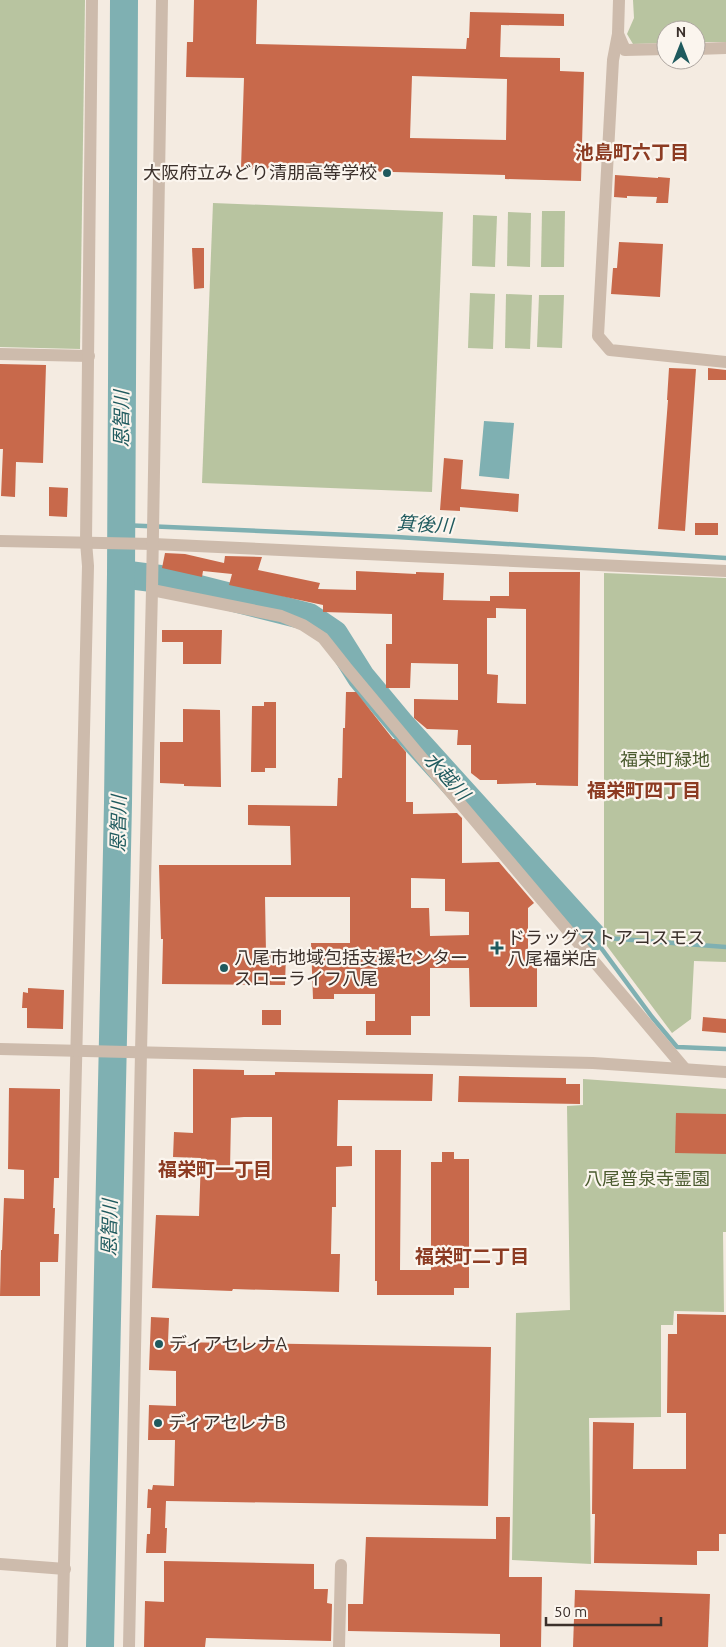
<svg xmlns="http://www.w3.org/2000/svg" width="726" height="1647" font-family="Ubuntu,'Noto Sans JP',sans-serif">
  <rect width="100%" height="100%" fill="#f4ebe1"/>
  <!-- green -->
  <g fill="#b8c4a0">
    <polygon points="0,0 85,0 80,349 0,347"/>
    <polygon points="633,0 726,0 726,42 696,42 696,30 666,30 666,43 633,44 627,34 634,18"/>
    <polygon points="213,203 443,212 432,492 202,483"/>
    <polygon points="542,211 565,211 564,267 541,267"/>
    <polygon points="508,212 531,213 530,267 507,266"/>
    <polygon points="473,215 497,216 495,267 472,266"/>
    <polygon points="470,293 495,294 493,349 468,348"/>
    <polygon points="506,294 532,295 530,349 505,348"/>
    <polygon points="539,295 564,295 562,348 537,347"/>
    <polygon points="604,573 726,578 726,962 694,961 691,1019 672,1033 604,942"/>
    <polygon points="583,1079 726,1089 726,1232 723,1232 724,1312 674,1311 673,1325 661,1325 661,1417 589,1418 591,1564 512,1560 516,1313 570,1310 567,1106 583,1105"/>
  </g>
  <!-- water -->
  <polygon fill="#7fb0b2" points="484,421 514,423 509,479 479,476"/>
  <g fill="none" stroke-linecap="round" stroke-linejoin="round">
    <!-- stream -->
    <g stroke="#7fb0b2" stroke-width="4.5">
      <polyline points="121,525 397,537 726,558"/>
      <polyline points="593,937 652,1017 677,1047 726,1049"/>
      <polyline points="593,937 726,947"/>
    </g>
    <!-- river -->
    <g stroke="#7fb0b2" stroke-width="28">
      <polyline points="121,574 160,579 309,617 334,634 361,677 401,725 593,937"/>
      <polyline points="100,1647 118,803 121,574 124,0"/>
    </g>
  </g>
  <!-- building -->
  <g fill="#c8694b" fill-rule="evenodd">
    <path d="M194 0H257L256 44 466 49 467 38H469L470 12 564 14V26L501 25 500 57 560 58V71L584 72 581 181 505 179V175L241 168 244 78 186 77 187 42H193ZM412 76 507 79 506 140 410 138Z"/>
    <polygon points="615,175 658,178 658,177 670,178 668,203 656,203 657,197 627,196 627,198 614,197"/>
    <polygon points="619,242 663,244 660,297 611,294 613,268 617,268"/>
    <polygon points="192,248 204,248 204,288 194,289"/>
    <polygon points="0,364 46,365 43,463 16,462 15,497 1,496 3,449 0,449"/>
    <polygon points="669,368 696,369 685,531 658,529 668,400 667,400"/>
    <polygon points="708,368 726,370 726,380 708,380"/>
    <polygon points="444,458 463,460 461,489 519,494 518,512 460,507 460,511 440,510"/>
    <polygon points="49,487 68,488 67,517 49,516"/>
    <rect x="695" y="523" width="23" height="12"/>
    <path d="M165 553 185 554 224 563 225 556 262 557 258 570 320 583 318 589 356 590V571L416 574V572L444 573 443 600 490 601V596H509V572H580L578 786 536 785V783L497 784V780H480L471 773V745H457L458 730 427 729 414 718V699L458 700V664L411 663 410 688H386V644H392V614L323 612V605L229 585 232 574 203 571 202 577 162 568ZM496 608 526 609V704L497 703 498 675 487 674V618H496Z"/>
    <polygon points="162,630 222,630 221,664 183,664 183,642 162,642"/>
    <path d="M346 692H356L393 739H395L406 752V802H413V814L457 813 462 818V863L499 862 534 903 528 908V957H537V1007H470L469 968H430V1016H411V1035H366V1021H375V994H334V999H313L311 943H350V897H265L266 953H286L285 985 162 984 163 939H161L159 865H291L290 826 248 825V805L337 806 338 778H342L343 728H345ZM411 878 445 879V911L469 912V935L430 936 429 908H411Z"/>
    <polygon points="264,702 276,702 276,768 265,768 265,772 251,772 252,706 264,706"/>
    <polygon points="183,709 220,710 221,787 184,786 184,784 160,783 160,742 183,742"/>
    <polygon points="28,988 64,990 63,1029 27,1028 27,1008 22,1008 23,992 28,993"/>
    <rect x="262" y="1010" width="19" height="15"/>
    <polygon points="703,1017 726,1019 726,1033 702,1031"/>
    <path d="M193 1069 244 1070V1075H275V1072L433 1074 432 1101 338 1100 337 1146H352V1166L336 1167V1207H332L331 1254H340L339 1292 233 1289 232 1291 152 1288 156 1215 199 1216 201 1158 173 1157 174 1132 193 1133ZM244 1117H272V1170L230 1169 231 1118Z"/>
    <polygon points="459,1076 566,1078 566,1084 580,1084 580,1104 458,1102"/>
    <polygon points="9,1088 60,1089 59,1178 54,1178 53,1208 55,1208 54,1234 59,1234 58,1262 40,1262 40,1296 0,1296 1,1250 2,1250 4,1198 24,1199 24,1170 8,1169"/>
    <polygon points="676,1113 726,1114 726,1154 675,1153"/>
    <polygon points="375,1150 401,1150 400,1270 431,1270 431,1162 442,1162 442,1152 454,1152 454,1159 469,1159 469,1288 454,1288 454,1295 377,1295 377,1281 375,1281"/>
    <polygon points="677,1314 726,1315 726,1534 719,1534 719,1551 697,1551 697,1565 594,1563 595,1514 592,1514 593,1422 634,1423 633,1469 686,1469 686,1413 667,1413 668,1334 677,1334"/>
    <polygon points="151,1317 169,1318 168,1342 491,1347 488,1506 166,1501 165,1528 167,1528 166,1553 146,1553 147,1534 150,1534 151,1508 147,1508 148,1489 152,1490 153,1485 174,1486 175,1440 148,1440 149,1405 176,1406 176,1371 149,1370"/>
    <polygon points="496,1517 510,1517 509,1577 542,1577 541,1647 500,1647 500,1634 348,1631 348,1604 363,1604 366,1537 496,1539"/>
    <polygon points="164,1561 314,1564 314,1589 328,1589 327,1603 332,1604 331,1641 206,1638 205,1647 144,1647 145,1601 164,1602"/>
    <polygon points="575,1590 710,1594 708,1647 573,1647"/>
  </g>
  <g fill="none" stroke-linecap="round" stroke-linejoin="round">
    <!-- minor -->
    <g stroke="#cdbbac" stroke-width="12">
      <polyline points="619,0 618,34 613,60 598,336 610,350 726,362"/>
      <polyline points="618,34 625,50 666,49"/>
      <polyline points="696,49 726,48"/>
      <polyline points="0,354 89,356"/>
      <polyline points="0,541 153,544 726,571"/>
      <polyline points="152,590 281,616 303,625 323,638 346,667 437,776 685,1069"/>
      <polyline points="0,1564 65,1569"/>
      <polyline points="62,1647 88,566 86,542 92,0"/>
      <polyline points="129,1647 141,1052 152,590 162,0"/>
      <polyline points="339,1647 341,1565"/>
    </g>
    <!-- tertiary -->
    <polyline stroke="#cdbbac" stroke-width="12" points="0,1049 593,1063 726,1072"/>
  </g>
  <!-- markers -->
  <g fill="#1f5a5e" stroke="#fbf5ee" stroke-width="2">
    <circle cx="387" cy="173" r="5"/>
    <path d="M494.5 940.5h5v5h5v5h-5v5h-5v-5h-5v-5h5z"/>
    <circle cx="224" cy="968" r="5"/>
    <circle cx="159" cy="1344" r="5"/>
    <circle cx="158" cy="1423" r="5"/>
  </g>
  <g text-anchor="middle" stroke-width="4.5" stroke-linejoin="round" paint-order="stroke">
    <!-- poi labels -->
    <g font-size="18" fill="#3b302b" stroke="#fbf5ee" text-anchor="start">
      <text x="377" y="179" text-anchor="end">大阪府立みどり清朋高等学校</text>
      <text x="507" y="944">ドラッグストアコスモス<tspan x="507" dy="21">八尾福栄店</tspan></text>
      <text x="234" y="964">八尾市地域包括支援センター<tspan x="234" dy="21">スローライフ八尾</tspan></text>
      <text x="169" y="1350">ディアセレナA</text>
      <text x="168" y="1429">ディアセレナB</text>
    </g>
    <!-- park labels -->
    <g font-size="18" fill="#4a5a2e" stroke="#fbf5ee">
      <text x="665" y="766">福栄町緑地</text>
      <text x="647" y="1185">八尾普泉寺霊園</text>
    </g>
    <!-- neighbourhood labels -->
    <g font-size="19" font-weight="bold" fill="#8c3b22" stroke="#fbf5ee">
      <text x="632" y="159">池島町六丁目</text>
      <text x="644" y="797">福栄町四丁目</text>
      <text x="215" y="1176">福栄町一丁目</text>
      <text x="472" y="1263">福栄町二丁目</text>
    </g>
    <!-- water labels -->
    <g font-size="19" font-style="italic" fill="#1f5a5e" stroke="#fbf5ee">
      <text transform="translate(121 419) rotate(-90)" y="7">恩智川</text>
      <text transform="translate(425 524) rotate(3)" y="7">箕後川</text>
      <text transform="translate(447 776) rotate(48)" y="7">水越川</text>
      <text transform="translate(118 824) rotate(-89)" y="7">恩智川</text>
      <text transform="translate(109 1228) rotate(-89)" y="7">恩智川</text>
    </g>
  </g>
  <!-- north arrow -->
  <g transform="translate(681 45)"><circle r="24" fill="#fbf5ee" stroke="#aea6a0"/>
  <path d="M0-4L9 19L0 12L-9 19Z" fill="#1f5a5e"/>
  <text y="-8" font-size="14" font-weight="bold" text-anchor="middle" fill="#3b302b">N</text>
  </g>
  <!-- scale -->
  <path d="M546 1617v8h115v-8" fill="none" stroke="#3b302b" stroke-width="2.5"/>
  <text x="554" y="1617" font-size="15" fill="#3b302b" stroke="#fbf5ee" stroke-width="4" paint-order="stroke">50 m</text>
</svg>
